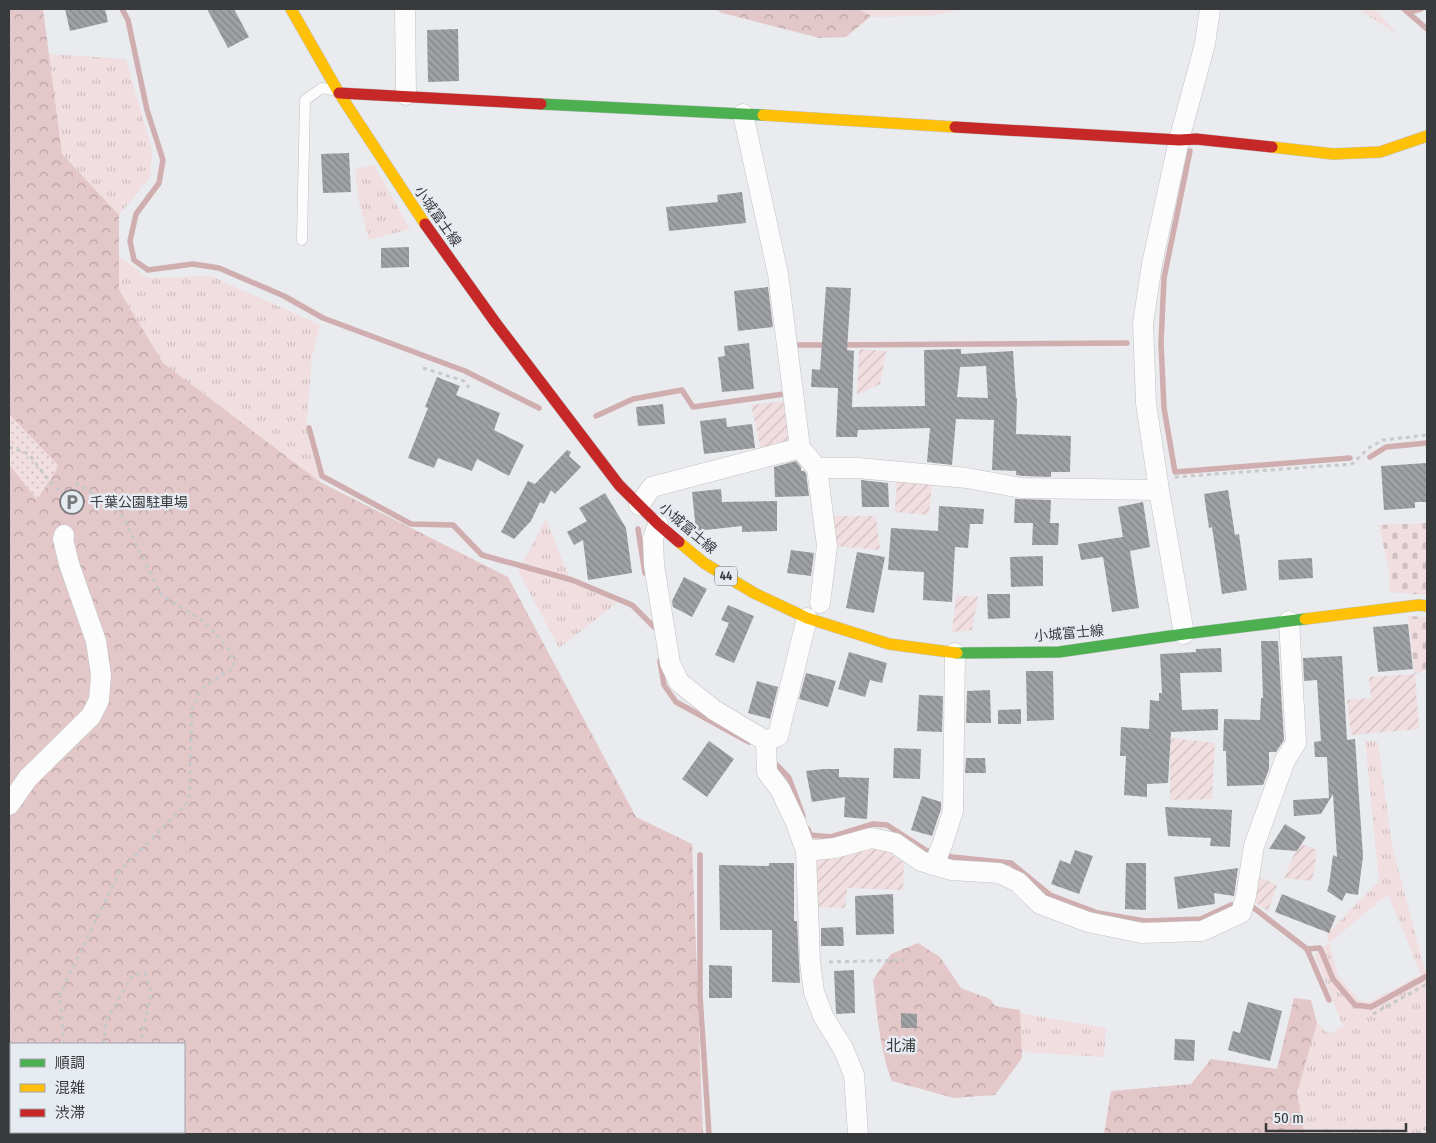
<svg xmlns="http://www.w3.org/2000/svg" width="1436" height="1143" font-family="'Fira Sans Condensed','Noto Sans JP',sans-serif">
  <defs>
    <pattern id="grass-tufts" width="24" height="20" patternUnits="userSpaceOnUse" patternTransform="scale(1.25)"><rect width="24" height="20" fill="#f0dee0"/><path d="M3 7l-1-3M5 7V3M7 7l1-3M15 17l-1-3M17 17v-4M19 17l1-3" fill="none" stroke="#cfbfc1"/></pattern>
    <pattern id="forest-crowns" width="20" height="18" patternUnits="userSpaceOnUse" patternTransform="scale(1.25)"><rect width="20" height="18" fill="#e3c7c9"/><path d="M2 6a3 3 0 1 1 6 0M12 15a3 3 0 1 1 6 0" fill="none" stroke="#b9a3a4"/></pattern>
    <pattern id="cemetery-stones" width="16" height="16" patternUnits="userSpaceOnUse" patternTransform="scale(1.25)"><rect width="16" height="16" fill="#f0dee0"/><path d="M2 7V4a2 2 0 0 1 4 0v3zM10 15v-3a2 2 0 0 1 4 0v3z" fill="#cfbfc1"/></pattern>
    <pattern id="park-dots" width="8" height="8" patternUnits="userSpaceOnUse" patternTransform="scale(1.25)"><rect width="8" height="8" fill="#f0dee0"/><path d="M2 2h.1M6 6h.1" fill="none" stroke="#cfbfc1" stroke-width="1.8" stroke-linecap="round"/></pattern>
    <pattern id="garden-furrows" width="10" height="10" patternUnits="userSpaceOnUse" patternTransform="scale(1.25)"><rect width="10" height="10" fill="#f0dee0"/><path d="M-1 1l2-2M0 10L10 0M9 11l2-2" fill="none" stroke="#cfbfc1"/></pattern>
    <pattern id="building-back-hatch" width="6" height="6" patternUnits="userSpaceOnUse" patternTransform="scale(1.25)"><rect width="6" height="6" fill="#a0a1a4"/><path d="M-1 5l2 2M0 0l6 6M5-1l2 2" fill="none" stroke="#838487"/></pattern>
  </defs>
  <rect width="100%" height="100%" fill="#e9ebee"/>
  <!-- grass -->
  <g fill="url(#grass-tufts)" fill-rule="evenodd">
    <polygon points="858,9 966,9 935,15 876,17 871,16"/>
    <polygon points="1358,9 1375,9 1398,35"/>
    <polygon points="49,54 126,59 152,150 150,177 119,215 62,154"/>
    <polygon points="374,165 410,229 369,240 359,202 355,169"/>
    <polygon points="118,255 148,278 211,276 320,325 312,357 306,430 320,482 163,364 119,290"/>
    <polygon points="546,519 571,582 617,603 559,648 518,571"/>
    <path d="M1365 740 1378 742 1392 846 1425 970H1427V1134H1304L1297 1093 1317 1023 1329 1034 1343 1026 1315 955 1328 943 1327 934 1379 881ZM1388 894 1421 975 1369 1002 1358 1000 1338 975 1329 943Z"/>
    <polygon points="1020,1013 1106,1028 1104,1057 1021,1052"/>
  </g>
  <!-- forest -->
  <g fill="url(#forest-crowns)" fill-rule="evenodd">
    <path d="M9 9H43L62 154 119 215V290L163 363 320 482 508 577 636 817 692 844 703 1134H9ZM11 1044H184V1132H11Z"/>
    <polygon points="715,9 858,9 871,16 846,37 820,38 722,13"/>
    <path d="M918 943 940 957 961 988 990 999 995 1006 1020 1010 1022 1058 995 1095 954 1098 892 1081C880 1053 877 1011 873 980L891 954Z"/>
    <polygon points="1294,998 1311,1000 1317,1023 1297,1093 1304,1134 1104,1134 1111,1091 1191,1084 1211,1059 1277,1069"/>
  </g>
  <!-- cemetery -->
  <g fill="url(#cemetery-stones)">
    <polygon points="1427,523 1427,595 1389,592 1389,571 1379,525"/>
    <polygon points="1408,616 1427,617 1427,670 1415,674"/>
  </g>
  <!-- park -->
  <polygon fill="url(#park-dots)" points="9,414 59,466 37,500 9,464"/>
  <!-- garden -->
  <g fill="url(#garden-furrows)">
    <polygon points="859,349 886,351 880,384 857,395"/>
    <polygon points="787,401 790,441 761,450 751,405"/>
    <polygon points="897,478 932,484 929,515 895,512"/>
    <polygon points="832,516 876,516 880,550 834,546"/>
    <polygon points="956,596 978,596 972,630 952,632"/>
    <polygon points="1415,674 1419,729 1351,735 1347,700 1371,698 1369,677"/>
    <polygon points="1170,738 1215,743 1212,799 1170,800"/>
    <polygon points="1299,843 1317,850 1312,881 1284,878"/>
    <polygon points="879,846 904,863 903,890 847,888 845,908 817,907 814,856"/>
    <polygon points="1255,875 1277,885 1268,911 1249,899"/>
  </g>
  <g fill="none" stroke-linecap="round" stroke-linejoin="round">
    <!-- stream -->
    <g stroke="#d0adae" stroke-width="5.5">
      <polyline points="122,9 128,20 147,110 163,160 159,183 136,214 130,241 134,260 148,270 193,264 219,268 284,296 323,318 465,371 539,408"/>
      <polyline points="1404,9 1427,29"/>
      <polyline points="1409,12 1421,9"/>
      <polyline points="1190,151 1164,278 1161,343 1164,408 1175,472 1350,458"/>
      <polyline points="796,345 830,345"/>
      <polyline points="841,345 1127,343"/>
      <polyline points="596,416 633,399 682,390 693,407 784,394"/>
      <polyline points="309,428 322,476 411,524 453,525 482,555 572,580 632,605 654,627"/>
      <polyline points="1370,457 1386,447 1427,443"/>
      <polyline points="638,529 645,573"/>
      <polyline points="660,661 664,685 676,702 749,742"/>
      <polyline points="772,760 789,778 803,816"/>
      <polyline points="808,829 810,835 831,837 873,824 887,825 927,851 952,857 1011,863 1050,895 1098,913 1145,921 1201,919 1231,905 1238,905"/>
      <polyline points="700,855 700,996 709,1134"/>
      <polyline points="1248,905 1250,905 1307,949 1329,1000"/>
      <polyline points="1307,949 1320,948 1333,979 1355,1005 1371,1007 1427,976"/>
    </g>
  </g>
  <!-- building -->
  <g fill="url(#building-back-hatch)" fill-rule="evenodd">
    <polygon points="65,9 105,9 108,22 70,31"/>
    <polygon points="207,9 234,9 249,37 228,48"/>
    <polygon points="458,29 459,81 428,82 427,30"/>
    <polygon points="349,153 351,192 323,193 321,154"/>
    <polygon points="742,192 746,223 669,231 666,207 718,202 717,195"/>
    <polygon points="409,247 409,267 381,268 381,248"/>
    <polygon points="768,287 773,327 738,331 734,291"/>
    <path d="M826 287 851 288 847 350 854 351 852 407 925 406 924 350 961 349V354L1013 351 1016 398H1017L1016 434 1071 436 1070 472H1051V477L1022 476 1016 475V471L992 470 994 420 956 419 952 465 927 462 930 428 858 430 857 437H836L838 388 811 387 812 369 820 370ZM986 366 988 398 957 397 960 367Z"/>
    <polygon points="749,343 754,389 722,392 718,357 725,356 724,346"/>
    <polygon points="437,377 460,386 456,395 500,413 494,430 524,445 509,476 477,459 472,471 438,458 434,468 408,458 428,408 425,407"/>
    <polygon points="663,404 665,424 638,426 636,407"/>
    <polygon points="726,418 727,427 752,424 755,448 704,454 700,421"/>
    <polygon points="567,450 571,452 569,456 581,467 555,494 551,490 544,504 540,502 531,521 514,539 501,532 528,481 535,484"/>
    <polygon points="796,461 801,467 801,471 804,471 806,473 809,496 775,497 774,467"/>
    <polygon points="1427,463 1427,502 1415,502 1415,508 1384,510 1381,466"/>
    <polygon points="861,480 888,483 889,507 862,507"/>
    <polygon points="721,489 722,502 777,501 777,531 742,532 742,526 696,531 692,492"/>
    <polygon points="1228,490 1235,535 1239,534 1247,590 1222,594 1212,527 1209,528 1204,494"/>
    <polygon points="605,493 626,528 632,573 588,580 583,540 574,545 567,532 587,521 579,508"/>
    <polygon points="1015,499 1051,500 1050,523 1059,523 1058,545 1032,545 1033,523 1014,523"/>
    <polygon points="1143,502 1150,547 1130,551 1139,608 1112,612 1103,557 1081,560 1078,544 1123,537 1118,507"/>
    <polygon points="939,506 984,509 983,524 970,524 968,548 955,547 952,602 923,600 924,572 888,570 891,528 938,531"/>
    <polygon points="791,550 814,553 811,576 787,573"/>
    <polygon points="857,552 885,557 874,613 846,608"/>
    <polygon points="1043,556 1043,586 1011,587 1010,557"/>
    <polygon points="1312,558 1313,578 1279,580 1278,560"/>
    <polygon points="684,577 707,589 692,617 673,607 672,601"/>
    <polygon points="987,594 1010,594 1010,618 988,619"/>
    <polygon points="728,605 754,616 734,663 715,655 729,623 721,620"/>
    <polygon points="1408,624 1413,669 1378,672 1373,627"/>
    <polygon points="1261,641 1278,641 1284,740 1276,752 1269,752 1269,769 1263,785 1227,786 1226,751 1223,751 1224,719 1260,720 1261,698 1263,698"/>
    <polygon points="1221,648 1222,672 1180,673 1182,710 1218,709 1218,730 1171,732 1168,783 1147,784 1147,797 1124,795 1126,756 1120,756 1121,727 1149,729 1150,700 1159,701 1159,693 1162,693 1160,654 1196,652 1196,649"/>
    <polygon points="849,652 887,663 882,683 870,680 865,697 838,689"/>
    <polygon points="1342,656 1347,740 1355,739 1363,856 1358,895 1346,893 1342,901 1327,891 1329,885 1333,855 1337,857 1333,794 1321,814 1294,816 1293,800 1329,798 1327,757 1315,757 1314,742 1321,741 1317,680 1304,681 1303,658"/>
    <polygon points="1026,671 1053,671 1054,720 1027,721"/>
    <polygon points="806,673 836,681 828,707 799,699"/>
    <polygon points="757,681 778,687 770,719 748,713"/>
    <polygon points="990,690 991,723 966,723 967,691"/>
    <polygon points="919,695 943,696 942,732 917,731"/>
    <polygon points="1021,709 1021,724 998,724 998,710"/>
    <polygon points="709,741 734,759 707,797 682,779"/>
    <polygon points="894,748 921,749 920,779 893,778"/>
    <polygon points="966,758 985,758 986,773 965,773"/>
    <polygon points="823,769 839,769 839,777 869,778 867,819 844,817 845,797 812,802 806,771"/>
    <polygon points="922,796 941,802 941,809 932,836 911,830"/>
    <polygon points="1165,807 1232,810 1230,847 1210,846 1211,838 1168,836"/>
    <polygon points="1285,824 1306,837 1297,851 1269,849"/>
    <polygon points="1075,850 1093,856 1079,894 1051,884 1060,860 1070,864"/>
    <polygon points="769,863 794,863 794,921 797,921 800,983 772,982 772,930 720,930 719,865 769,866"/>
    <polygon points="1126,863 1146,863 1146,910 1125,909"/>
    <polygon points="1238,868 1234,896 1214,893 1215,904 1178,909 1174,877"/>
    <polygon points="893,894 894,934 856,935 855,896"/>
    <polygon points="1282,894 1336,916 1329,933 1275,912"/>
    <polygon points="843,927 844,946 821,946 821,928"/>
    <polygon points="709,965 732,966 732,998 709,998"/>
    <polygon points="854,970 855,1013 836,1014 834,971"/>
    <polygon points="1248,1002 1282,1011 1270,1061 1228,1050 1233,1031 1240,1033"/>
    <polygon points="901,1013 917,1014 917,1028 901,1028"/>
    <polygon points="1175,1039 1195,1040 1194,1061 1174,1060"/>
  </g>
  <g fill="none" stroke-linecap="round" stroke-linejoin="round">
    <!-- lane casing -->
    <g stroke="#c0c2c4" stroke-width="11">
      <polyline id="lane" points="302,240 305,100 322,88 332,90"/>
    </g>
    <!-- street casing -->
    <g stroke="#c0c2c4" stroke-width="21">
      <g id="street">
        <polyline points="405,9 406,95"/>
        <polyline points="743,114 778,274 800,448 817,468 858,468 967,478 1021,488 1159,490"/>
        <polyline points="817,468 827,546 820,603"/>
        <polyline points="639,505 652,487 800,448"/>
        <polyline points="658,524 653,538 654,565 670,663 679,682 714,710 766,741"/>
        <polyline points="1184,634 1159,490 1146,403 1143,323 1152,264 1179,140 1205,44 1210,9"/>
        <polyline points="766,741 767,772 780,789 796,823 806,851 810,962 814,992 824,1018 843,1048 854,1075 858,1134"/>
        <polyline points="766,741 778,736 807,618"/>
        <polyline points="9,805 28,778 91,716 99,700 101,675 96,641 69,564 63,539 64,535"/>
        <polyline points="806,851 835,848 871,838 895,843 921,861 934,865 951,870 999,873 1018,882 1040,904 1088,922 1142,933 1202,931 1241,913 1246,896 1254,846 1285,760 1296,743 1289,621"/>
        <polyline points="934,865 942,845 953,811 955,653"/>
      </g>
    </g>
    <!-- fast casing -->
    <g stroke="#c0c2c4" stroke-width="12">
      <g id="fast">
        <polyline points="541,104 763,115"/>
        <polyline points="957,653 1059,652 1184,634 1305,619"/>
      </g>
    </g>
    <!-- slow casing -->
    <g stroke="#c0c2c4" stroke-width="12">
      <g id="slow">
        <polyline points="291,9 339,93 425,224"/>
        <polyline points="763,115 955,127"/>
        <polyline points="1272,147 1333,154 1380,152 1427,136"/>
        <polyline points="679,542 704,563 754,593 807,618 889,644 957,653"/>
        <polyline points="1305,619 1419,605 1427,606"/>
      </g>
    </g>
    <!-- jam casing -->
    <g stroke="#c0c2c4" stroke-width="12">
      <g id="jam">
        <polyline points="339,93 541,104"/>
        <polyline points="955,127 1179,140 1196,139 1272,147"/>
        <polyline points="425,224 495,322 619,485 658,524 679,542"/>
      </g>
    </g>
    <!-- path -->
    <g stroke="#c8c9cb" stroke-width="3" stroke-dasharray="4 4" stroke-linecap="butt">
      <polyline points="423,368 464,381 469,388"/>
      <polyline points="9,447 29,454 49,481 63,494"/>
      <polyline points="1175,477 1352,464 1370,447 1383,440 1427,435"/>
      <polyline points="829,962 907,960"/>
      <polyline points="1373,1014 1427,984"/>
      <polyline points="64,1044 60,994 120,871 189,801 192,709 201,689 234,667 231,652 205,622 161,595 120,511 73,481"/>
      <polyline points="104,1044 106,1020 133,975 145,973 151,992 141,1039 142,1044"/>
      <polyline points="181,1132 182,1134"/>
      <polyline points="1417,1134 1427,1127"/>
    </g>
    <!-- lane -->
    <use href="#lane" stroke="#fcfcfc" stroke-width="10"/>
    <!-- street -->
    <use href="#street" stroke="#fcfcfc" stroke-width="20"/>
    <!-- fast -->
    <use href="#fast" stroke="#4caf50" stroke-width="11"/>
    <!-- slow -->
    <use href="#slow" stroke="#ffc107" stroke-width="11"/>
    <!-- jam -->
    <use href="#jam" stroke="#c62828" stroke-width="11"/>
  </g>
  <!-- icons -->
  <defs>
    <g id="parking-ring" transform="scale(1.25)"><circle r="9.5" fill="#e6ebf1" stroke="#76787a" stroke-width="1.5"/><path d="M-3.5-5.5H1a3.5 3.5 0 0 1 0 7H-1V5.5H-3.5ZM-1-3.4V-.6H.8a1.4 1.4 0 0 0 0-2.8Z" fill="#76787a"/></g>
  </defs>
  <g fill-rule="evenodd">
    <use href="#parking-ring" x="72" y="502"/>
  </g>
  <g text-anchor="middle" stroke-width="5" stroke-linejoin="round" paint-order="stroke">
    <!-- shield labels -->
    <rect fill="#e6ebf1" stroke="#6c6f72" stroke-width="1" x="715" y="566.5" width="22" height="19" rx="4"/>
    <g font-size="12" font-weight="bold" fill="#383a3c">
      <text x="726" y="580">44</text>
    </g>
    <!-- street labels -->
    <g font-size="14" fill="#383a3c" stroke="#e6ebf1">
      <text transform="translate(438 216) rotate(55)" y="5">小城富士線</text>
      <text transform="translate(688 528) rotate(40)" y="5">小城富士線</text>
      <text transform="translate(1069 633) rotate(-5)" y="5">小城富士線</text>
    </g>
    <!-- poi labels -->
    <g font-size="14" fill="#383a3c" stroke="#e6ebf1" text-anchor="start">
      <text x="90" y="507">千葉公園駐車場</text>
    </g>
    <!-- neighbourhood labels -->
    <g font-size="15" fill="#383a3c" stroke="#e6ebf1">
      <text x="901" y="1051">北浦</text>
    </g>
  </g>
  <!-- border -->
  <rect width="1436" height="1143" fill="none" stroke="#383a3c" stroke-width="20"/>
  <!-- legend -->
  <rect x="10" y="1043" width="175" height="90" fill="#e6ebf1" stroke="#a0a4a9"/>
  <rect x="20" y="1059" width="25" height="8" fill="#4caf50" stroke="#a0a4a9"/>
  <text x="55" y="1068" font-size="15" fill="#383a3c">順調</text>
  <rect x="20" y="1084" width="25" height="8" fill="#ffc107" stroke="#a0a4a9"/>
  <text x="55" y="1093" font-size="15" fill="#383a3c">混雑</text>
  <rect x="20" y="1109" width="25" height="8" fill="#c62828" stroke="#a0a4a9"/>
  <text x="55" y="1118" font-size="15" fill="#383a3c">渋滞</text>
  <!-- scale -->
  <path d="M1266 1123v8h140v-8" fill="none" stroke="#383a3c" stroke-width="2.5"/>
  <text x="1274" y="1123" font-size="15" fill="#383a3c" stroke="#e6ebf1" stroke-width="4" paint-order="stroke">50 m</text>
</svg>
